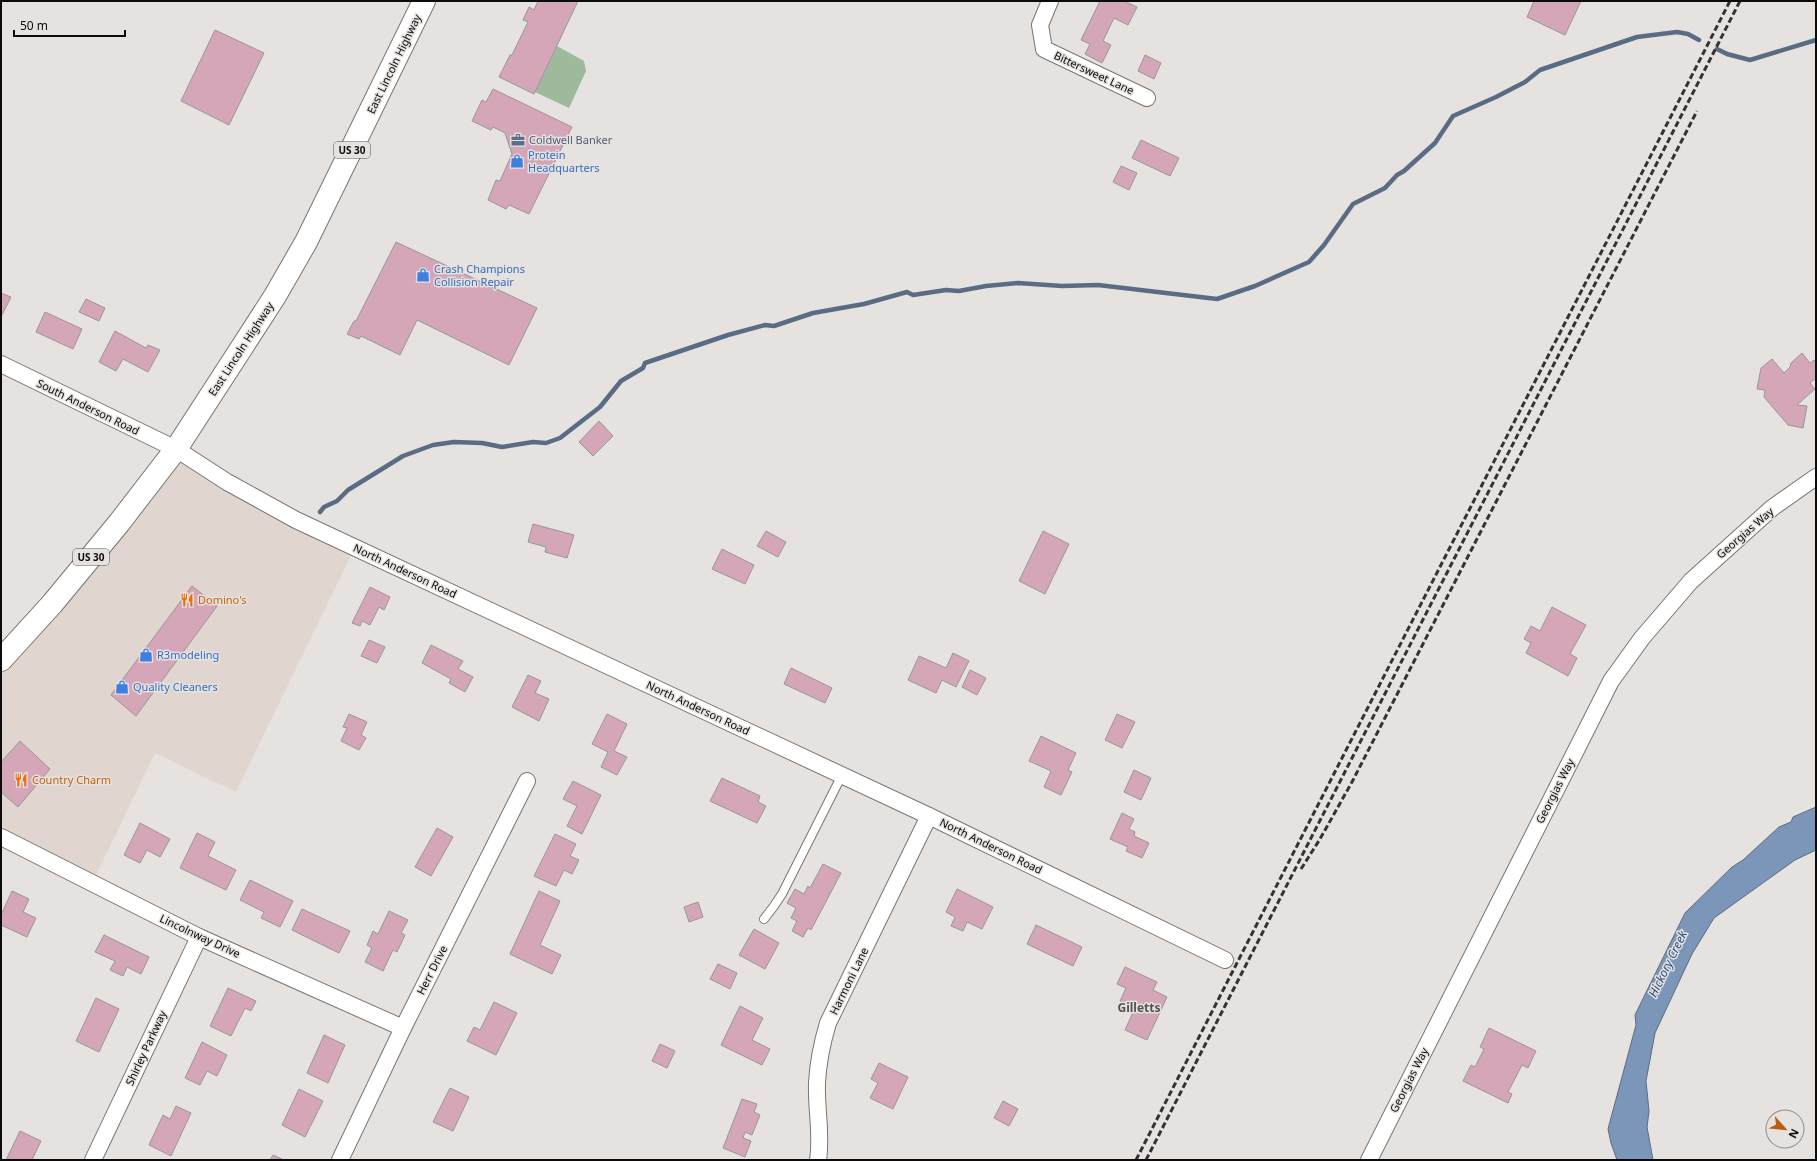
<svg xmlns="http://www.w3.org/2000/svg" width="1817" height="1161" font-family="'Noto Sans',sans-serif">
  <rect width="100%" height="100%" fill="#e5e2e0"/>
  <!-- built -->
  <polygon fill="#e0d5cf" points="176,454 353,551 236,792 155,753 94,879 1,832 1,666"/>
  <!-- green -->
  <polygon fill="#9eb99b" points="557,46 584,61 586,71 569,108 535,92"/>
  <!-- water -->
  <polygon fill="#7b96b8" stroke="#5a6c84" points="1816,807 1816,850 1795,860 1714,918 1692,954 1655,1033 1646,1081 1649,1111 1647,1127 1653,1160 1617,1160 1611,1143 1608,1129 1636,1025 1635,1015 1685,913 1732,867 1743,860 1779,827 1791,822 1793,817"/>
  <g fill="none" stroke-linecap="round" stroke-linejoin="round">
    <!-- stream -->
    <g stroke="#5a6c84" stroke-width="4.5">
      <polyline points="1717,49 1727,54 1750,60 1816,40"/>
      <polyline points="320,512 324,507 337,501 348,490 403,456 433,445 454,442 482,443 502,447 533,442 546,443 560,438 600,407 621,381 643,368 645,363 728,335 765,325 774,326 813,313 864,304 907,292 913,295 946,290 959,291 986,286 1018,283 1062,286 1098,285 1217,299 1255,286 1309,262 1324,245 1353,204 1385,188 1397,175 1404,171 1435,143 1453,116 1496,97 1525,82 1540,70 1637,37 1677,32 1688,34 1699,40"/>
    </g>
  </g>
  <!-- building -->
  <g fill="#d4a6b7" stroke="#999697">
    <polygon points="538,1 578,1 534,94 499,77 510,55 512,55 528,22 523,20 529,7 534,10"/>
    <polygon points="1100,1 1124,1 1137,7 1128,25 1114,18 1103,41 1111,45 1102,63 1085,54 1090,44 1081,40"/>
    <polygon points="1534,1 1581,1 1565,35 1527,17"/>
    <polygon points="215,30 264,53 229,125 181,101"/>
    <polygon points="1145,55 1161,63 1154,79 1138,71"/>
    <polygon points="493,89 572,127 529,214 509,205 506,209 488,200 496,180 500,181 512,154 505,133 493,127 491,130 472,121 482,100 486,102"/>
    <polygon points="1141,140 1179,158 1170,176 1132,158"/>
    <polygon points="1121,166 1137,173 1129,190 1113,182"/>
    <polygon points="396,242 537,308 509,365 417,320 400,355 361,336 359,339 347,334 354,321 356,321"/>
    <polygon points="1,293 11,297 2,315 1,315"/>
    <polygon points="86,299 105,308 99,321 79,312"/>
    <polygon points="45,312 82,329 73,349 36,332"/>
    <polygon points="115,331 146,348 148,345 160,350 148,372 123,359 116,371 99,362"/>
    <polygon points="1802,353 1810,363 1814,360 1816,363 1816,378 1810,383 1815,389 1797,405 1807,406 1803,428 1788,425 1764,397 1765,390 1757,389 1761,368 1772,359 1784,373 1790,367 1791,363"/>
    <polygon points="599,421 613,436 593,456 579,442"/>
    <polygon points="533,524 574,535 567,558 545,552 546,547 528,542"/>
    <polygon points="766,531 786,542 778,557 757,546"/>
    <polygon points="1043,531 1069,544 1045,594 1019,581"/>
    <polygon points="722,549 754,565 745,584 712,569"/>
    <polygon points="192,586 217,606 136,716 111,695"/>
    <polygon points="370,587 390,597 384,610 379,607 370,625 362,621 360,626 352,623"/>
    <polygon points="1552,607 1586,625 1570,654 1577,658 1568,676 1526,653 1531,643 1524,639 1531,626 1540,631"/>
    <polygon points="369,640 385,647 377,663 361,656"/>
    <polygon points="431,645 463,661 458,669 473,677 465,692 449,683 451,679 422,663"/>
    <polygon points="953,653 969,661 956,687 942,680 936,693 908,680 919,656 946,668"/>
    <polygon points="791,668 832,688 825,703 784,684"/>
    <polygon points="970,670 986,678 977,695 962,687"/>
    <polygon points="528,675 541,681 535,693 549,699 539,721 512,707"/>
    <polygon points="349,714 367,722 361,735 366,738 359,750 341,741 347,728 343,727"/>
    <polygon points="607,714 627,724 614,751 627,757 617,775 601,767 608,752 592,744"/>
    <polygon points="1117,714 1135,722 1122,748 1105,740"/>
    <polygon points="1041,736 1076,753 1068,770 1072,772 1061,795 1044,787 1051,771 1029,761"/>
    <polygon points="20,741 50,769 18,807 1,792 1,762"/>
    <polygon points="1134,770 1151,778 1141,800 1124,792"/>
    <polygon points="722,778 760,796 758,802 766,806 757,823 710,801"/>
    <polygon points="573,781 601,795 582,834 567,826 577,806 563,799"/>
    <polygon points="1122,813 1134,819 1129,829 1135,832 1134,836 1149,843 1142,858 1126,851 1128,847 1110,839"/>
    <polygon points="140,823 170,839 160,857 147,850 140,863 124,855"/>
    <polygon points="437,828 453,837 431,876 415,867"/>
    <polygon points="197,833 215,842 208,856 236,870 226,890 180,868"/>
    <polygon points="555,834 576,844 570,856 579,860 572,874 564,870 556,886 534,876"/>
    <polygon points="823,864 841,873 811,930 808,928 803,937 792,931 797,921 791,918 796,908 787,903 795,889 804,894 808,886 810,888"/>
    <polygon points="250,880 293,901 280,927 261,918 264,912 240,900"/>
    <polygon points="957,889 993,907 982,929 967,922 963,931 951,926 955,917 946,912"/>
    <polygon points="12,891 29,899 23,912 36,918 27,937 1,925 1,915"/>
    <polygon points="539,891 560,901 540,945 561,955 552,974 510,954"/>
    <polygon points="698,902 703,917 689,922 684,907"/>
    <polygon points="302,909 350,931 339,953 292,930"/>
    <polygon points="389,911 408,920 401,933 405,935 397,952 393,950 383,971 365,962 372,948 367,945 373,931 378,934"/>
    <polygon points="1036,925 1082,947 1073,966 1027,944"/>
    <polygon points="754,929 779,943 765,969 739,955"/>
    <polygon points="104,935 149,957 141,974 127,967 123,976 110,970 115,961 95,952"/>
    <polygon points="718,964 737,973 730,989 710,979"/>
    <polygon points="1125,967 1157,982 1153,990 1167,997 1147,1040 1125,1030 1135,1008 1120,1001 1126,988 1117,984"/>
    <polygon points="228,988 256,1001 251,1011 245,1008 231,1036 210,1026"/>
    <polygon points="96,998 119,1009 99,1052 76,1041"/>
    <polygon points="494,1002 517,1013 496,1055 467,1041 474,1027 480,1030"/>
    <polygon points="740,1006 763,1018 752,1040 770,1049 762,1065 721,1045"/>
    <polygon points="1489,1028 1536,1051 1528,1068 1522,1065 1508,1092 1512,1094 1508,1103 1463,1081 1471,1065 1475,1067 1484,1049 1480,1047"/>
    <polygon points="324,1035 345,1045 328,1083 307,1073"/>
    <polygon points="202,1042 227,1055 217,1076 207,1071 200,1085 185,1078"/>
    <polygon points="660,1044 675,1051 667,1068 652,1061"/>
    <polygon points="879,1063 908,1077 893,1109 870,1098 878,1083 871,1079"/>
    <polygon points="450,1088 469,1097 453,1131 433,1122"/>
    <polygon points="299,1089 323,1101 305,1137 282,1125"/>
    <polygon points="742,1099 757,1104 754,1112 760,1115 752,1135 745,1132 743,1138 751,1141 745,1157 723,1148"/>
    <polygon points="1003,1101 1018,1109 1009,1126 994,1118"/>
    <polygon points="176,1106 191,1113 171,1156 149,1145 163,1115 170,1119"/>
    <polygon points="20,1131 41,1141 32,1160 6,1160"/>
    <polygon points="273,1155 284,1160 270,1160"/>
  </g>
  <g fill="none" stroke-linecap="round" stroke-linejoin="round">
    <!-- lane casing -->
    <g stroke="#787573" stroke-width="10">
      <polyline id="lane" points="764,919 774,906 782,894 842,775"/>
    </g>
    <!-- street casing -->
    <g stroke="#787573" stroke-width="18">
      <g id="street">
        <polyline points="1050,1 1040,25 1044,49 1147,98"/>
        <polyline points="1,364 176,449 227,482 296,520 929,816 1225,960"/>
        <polyline points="1,837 199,937 403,1028"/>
        <polyline points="93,1160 199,937"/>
        <polyline points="340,1160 403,1028 527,781"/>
        <path d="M818 1160C822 1135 816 1109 817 1083 818 1063 822 1043 828 1023L929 816"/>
        <polyline points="1369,1160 1611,681 1642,638 1691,581 1772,508 1816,477"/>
      </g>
    </g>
    <!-- primary casing -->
    <g stroke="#787573" stroke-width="24">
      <polyline id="primary" points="1,660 52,604 119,523 176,449 235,358 275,296 306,242 424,1"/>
    </g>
    <!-- lane -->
    <use href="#lane" stroke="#fff" stroke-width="8"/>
    <!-- street -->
    <use href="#street" stroke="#fff" stroke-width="16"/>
    <!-- primary -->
    <use href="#primary" stroke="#fff" stroke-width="22"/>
    <!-- rail -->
    <g stroke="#343232" stroke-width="3" stroke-dasharray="6 3" stroke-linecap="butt">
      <polyline points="1301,869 1320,839 1352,782 1697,111"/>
      <polyline points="1136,1160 1730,1"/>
      <polyline points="1146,1160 1740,1"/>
    </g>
  </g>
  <!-- icons -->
  <defs>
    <g id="office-bare" transform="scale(1.08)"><path d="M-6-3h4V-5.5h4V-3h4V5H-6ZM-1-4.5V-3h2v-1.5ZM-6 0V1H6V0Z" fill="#5c6f8a" stroke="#e5e2e0" stroke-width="2.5" paint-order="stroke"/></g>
    <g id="shop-bare" transform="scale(1.08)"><path d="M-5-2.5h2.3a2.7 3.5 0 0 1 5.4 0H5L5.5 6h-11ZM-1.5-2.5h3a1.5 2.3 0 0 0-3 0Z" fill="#3f7fe0" stroke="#e5e2e0" stroke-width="2.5" paint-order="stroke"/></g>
    <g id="restaurant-bare" transform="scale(1.08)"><path d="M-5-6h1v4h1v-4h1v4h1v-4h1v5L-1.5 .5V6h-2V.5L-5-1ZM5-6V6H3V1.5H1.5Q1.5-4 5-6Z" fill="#e8710a" stroke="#e5e2e0" stroke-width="2.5" paint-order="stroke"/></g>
  </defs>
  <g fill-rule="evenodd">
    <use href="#office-bare" x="518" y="140"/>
    <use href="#shop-bare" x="517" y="161"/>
    <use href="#shop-bare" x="423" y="275"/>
    <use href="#restaurant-bare" x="187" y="600"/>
    <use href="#shop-bare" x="146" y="655"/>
    <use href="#shop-bare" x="122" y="687"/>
    <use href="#restaurant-bare" x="21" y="780"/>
  </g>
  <g text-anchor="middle" stroke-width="3" stroke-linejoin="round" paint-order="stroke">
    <!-- shield labels -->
    <g fill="#e5e2e0" stroke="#4d4c4b" stroke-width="1">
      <rect x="334" y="142" width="36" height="16" rx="3"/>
      <rect x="73" y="549" width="36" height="16" rx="3"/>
    </g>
    <g font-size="10" font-weight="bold" fill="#0c0b0b">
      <text x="352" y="154">US 30</text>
      <text x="91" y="561">US 30</text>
    </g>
    <!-- street labels -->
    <g font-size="11" fill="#0c0b0b" stroke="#e5e2e0">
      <text transform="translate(394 64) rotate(-64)" y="4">East Lincoln Highway</text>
      <text transform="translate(1094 73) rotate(25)" y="4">Bittersweet Lane</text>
      <text transform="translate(241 349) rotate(-57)" y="4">East Lincoln Highway</text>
      <text transform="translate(88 407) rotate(26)" y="4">South Anderson Road</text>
      <text transform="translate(1745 533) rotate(-41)" y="4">Georgias Way</text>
      <text transform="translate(405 571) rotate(25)" y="4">North Anderson Road</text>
      <text transform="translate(698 708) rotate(25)" y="4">North Anderson Road</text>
      <text transform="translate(1555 791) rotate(-63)" y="4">Georgias Way</text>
      <text transform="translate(991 846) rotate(26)" y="4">North Anderson Road</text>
      <text transform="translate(200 936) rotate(25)" y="4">Lincolnway Drive</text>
      <text transform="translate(432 970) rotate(-63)" y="4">Herr Drive</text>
      <text transform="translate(849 981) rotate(-64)" y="4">Harmoni Lane</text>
      <text transform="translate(146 1048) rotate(-65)" y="4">Shirley Parkway</text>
      <text transform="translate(1409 1080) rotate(-63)" y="4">Georgias Way</text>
    </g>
    <!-- service labels -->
    <g font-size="11" fill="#4e5e75" stroke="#e5e2e0" text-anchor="start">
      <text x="529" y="144">Coldwell Banker</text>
    </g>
    <!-- shop labels -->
    <g font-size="11" fill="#366cbe" stroke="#e5e2e0" text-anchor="start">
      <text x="528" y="159">Protein<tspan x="528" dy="13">Headquarters</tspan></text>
      <text x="434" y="273">Crash Champions<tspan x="434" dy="13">Collision Repair</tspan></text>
      <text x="157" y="659">R3modeling</text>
      <text x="133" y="691">Quality Cleaners</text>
    </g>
    <!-- food labels -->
    <g font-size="11" fill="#c56008" stroke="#e5e2e0" text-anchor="start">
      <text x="198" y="604">Domino's</text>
      <text x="32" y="784">Country Charm</text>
    </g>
    <!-- water labels -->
    <g font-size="12" font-style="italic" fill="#284d7c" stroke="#e5e2e0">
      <text transform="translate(1668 964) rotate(-64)" y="4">Hickory Creek</text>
    </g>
    <!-- neighbourhood labels -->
    <g font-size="12" font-weight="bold" fill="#555250" stroke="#e5e2e0">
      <text x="1139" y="1012">Gilletts</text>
    </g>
  </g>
  <!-- border -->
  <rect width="1817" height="1161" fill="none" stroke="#0c0b0b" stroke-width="4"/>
  <!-- north arrow -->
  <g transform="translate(1785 1129) rotate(117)"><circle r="19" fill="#e5e2e0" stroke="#8e8c8b"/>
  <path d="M0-3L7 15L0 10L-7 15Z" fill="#bb5c12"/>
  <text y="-6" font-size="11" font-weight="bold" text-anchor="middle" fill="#0c0b0b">N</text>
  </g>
  <!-- scale -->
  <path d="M14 30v6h111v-6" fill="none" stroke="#0c0b0b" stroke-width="2"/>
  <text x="20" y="30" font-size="12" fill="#0c0b0b" stroke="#e5e2e0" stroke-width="3" paint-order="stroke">50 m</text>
</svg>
